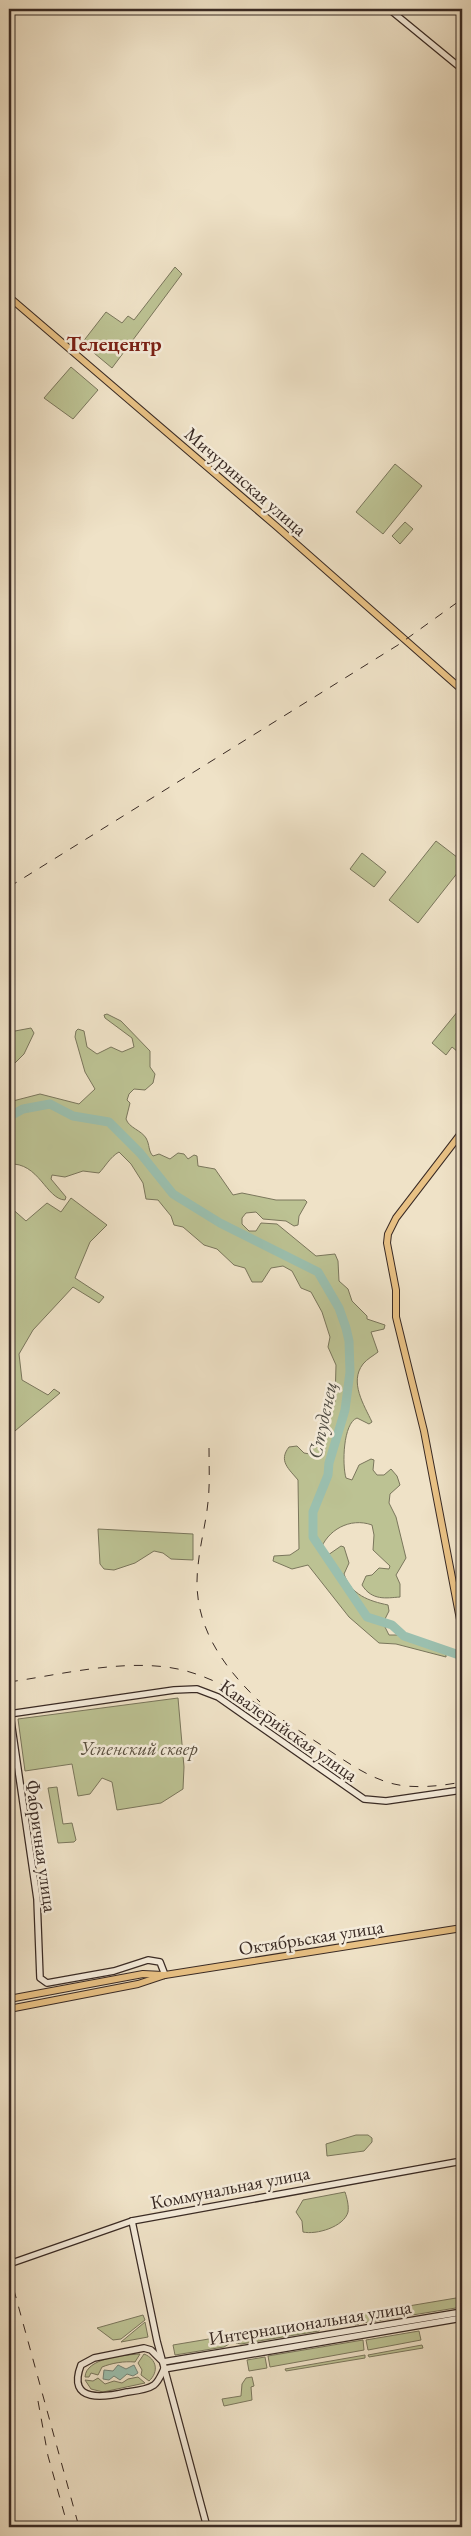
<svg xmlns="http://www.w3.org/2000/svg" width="471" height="2536" font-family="'EB Garamond',serif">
  <rect width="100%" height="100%" fill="#efe2c7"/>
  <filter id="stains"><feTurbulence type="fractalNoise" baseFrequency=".004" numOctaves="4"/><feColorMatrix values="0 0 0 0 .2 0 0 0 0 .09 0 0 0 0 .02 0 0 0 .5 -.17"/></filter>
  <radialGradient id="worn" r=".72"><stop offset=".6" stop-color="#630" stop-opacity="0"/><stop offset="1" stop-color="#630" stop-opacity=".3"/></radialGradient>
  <!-- green -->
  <g fill="#bcc293" stroke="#7a765c">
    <polygon points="175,267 182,274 112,368 82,343 106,312 122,323 128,316 134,320"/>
    <polygon points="71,367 98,390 73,419 44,398"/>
    <polygon points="395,464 422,486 383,534 356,512"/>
    <polygon points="405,522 413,529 400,544 392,536"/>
    <polygon points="436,841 462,861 462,867 418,923 389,900"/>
    <polygon points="362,853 386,872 374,887 350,869"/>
    <polygon points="458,1011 462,1015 462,1046 458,1052 452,1047 446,1055 432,1043"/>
    <path d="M107 1014 121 1021 150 1051V1067L155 1074 153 1083 145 1090 134 1089 129 1094 127 1100 130 1103 126 1119C129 1128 141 1130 146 1138 150 1145 148 1151 153 1156L159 1154 170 1159 178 1153 184 1154 188 1159 194 1155 197 1156 198 1166 215 1169 233 1195 242 1193 276 1200H305L307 1202 299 1216 298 1225 294 1226 286 1221 263 1219 256 1212 246 1213 242 1218V1224L249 1231H256L261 1223 277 1224 316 1256 335 1254 338 1261 339 1281 348 1289 352 1301 367 1316V1319L385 1325 384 1329 371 1332 378 1352C373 1356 367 1359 363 1364 349 1382 364 1405 372 1422L369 1424 357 1418C343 1423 342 1465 346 1478L352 1480 359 1465 371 1459 374 1460 373 1470 377 1475H384L391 1469 397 1476 400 1485 390 1494 389 1503 396 1517 406 1558 396 1575 400 1584V1597C386 1598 372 1601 362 1585L366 1576 372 1575 379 1568 389 1569 390 1566 373 1550 374 1535 372 1525C350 1517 327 1530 320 1551L328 1555 341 1546 344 1547 349 1563 344 1574C351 1595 369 1601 388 1605L389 1611 383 1623 389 1635H411L446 1653V1657L396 1644 379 1643 349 1617 308 1565 292 1569 273 1561 274 1556 290 1555 299 1549 298 1480C289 1469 278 1461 289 1447L297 1446 304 1453 310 1454 335 1401 336 1365 328 1347 330 1337 322 1312 311 1292 301 1288 292 1271 283 1266 271 1268 262 1282H252L245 1268 234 1265 217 1249 204 1245 183 1227 174 1225 171 1216 158 1200 146 1199 143 1183 131 1164 119 1152C110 1157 105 1167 99 1173L83 1171 65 1177 52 1175 51 1179 66 1197 65 1200C46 1199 39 1162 9 1164V1102L40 1094 79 1104 95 1089 85 1072 75 1037 76 1031 78 1029 84 1031 87 1047 97 1054 111 1047 122 1052 134 1047 132 1038 105 1018 104 1015Z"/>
    <polygon points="9,1027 15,1031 31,1028 34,1033 24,1054 9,1069"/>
    <polygon points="71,1198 107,1225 90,1242 75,1278 104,1297 99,1303 73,1287 33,1330 19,1354 22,1380 48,1395 54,1389 60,1393 9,1436 9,1206 26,1221 47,1203 61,1212"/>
    <polygon points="98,1529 193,1534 193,1560 171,1559 163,1553 154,1551 135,1563 114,1570 104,1569 100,1564"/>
    <polygon points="178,1698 184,1767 183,1789 161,1803 117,1810 112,1782 102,1778 90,1794 78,1796 72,1764 25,1771 18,1719"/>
    <polygon points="57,1787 63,1824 72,1823 76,1840 74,1842 58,1843 48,1788"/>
    <polygon points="356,2135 368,2135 372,2138 372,2142 364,2151 327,2156 326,2144"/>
    <path d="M345 2192C347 2198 349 2206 348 2212 344 2227 316 2235 303 2232L302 2221 296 2212 303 2200Z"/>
    <polygon points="462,2297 462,2307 363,2323 361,2314"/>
    <polygon points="358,2314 359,2324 355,2325 355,2322 319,2328 319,2331 241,2344 236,2343 235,2340 229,2341 229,2344 224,2347 175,2355 173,2345"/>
    <polygon points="143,2315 145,2320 121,2339 113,2340 97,2328"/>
    <polygon points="145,2322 148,2337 121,2342"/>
    <polygon points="419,2331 421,2340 368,2350 366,2340"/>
    <polygon points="363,2340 364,2350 270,2367 268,2356"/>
    <polygon points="422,2345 423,2348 369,2357 368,2355"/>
    <path d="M140 2354 135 2362C124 2361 112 2363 102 2367L98 2375 91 2373 89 2377H85C86 2358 124 2355 140 2354Z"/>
    <path d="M144 2354C157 2359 159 2372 149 2381L141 2375 142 2370 138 2363Z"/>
    <polygon points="365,2355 365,2358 286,2371 285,2369"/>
    <polygon points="265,2357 267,2368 249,2371 247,2360"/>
    <polygon points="138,2377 145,2383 103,2392 91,2389 85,2380 93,2381 98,2378 105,2384 114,2381 122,2383 128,2379"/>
    <polygon points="252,2377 254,2386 251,2387 252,2400 224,2406 222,2399 241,2396 242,2384 246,2378"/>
  </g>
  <!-- water -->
  <polygon fill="#9bbfae" stroke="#748377" points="118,2365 126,2369 134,2365 138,2373 133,2376 127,2374 120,2380 114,2376 109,2380 103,2379 104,2370 113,2371"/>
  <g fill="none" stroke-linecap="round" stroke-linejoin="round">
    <!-- river -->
    <polyline stroke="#9bbfae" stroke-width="9" points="9,1119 12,1115 23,1109 50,1104 73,1116 109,1122 140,1153 173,1194 220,1223 318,1272 339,1308 346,1328 349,1341 350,1372 345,1410 329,1463 328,1475 313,1512 313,1537 367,1617 392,1625 404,1636 462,1656"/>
    <!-- secondary casing -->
    <g stroke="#392a24" stroke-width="8">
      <g id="secondary">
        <polyline points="389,9 462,69"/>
        <polyline points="9,1714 174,1690 197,1689 218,1697 364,1799 386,1801 462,1790"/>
        <polyline points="10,1714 37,1899 40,1978 47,1983 114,1971 148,1960 160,1962 165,1975"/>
        <polyline points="132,2221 157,2341 207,2527"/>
        <polyline points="9,2264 132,2221 462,2161"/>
        <path d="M161 2360 151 2350 144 2348 94 2358 81 2365C66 2404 106 2397 127 2392 135 2391 147 2390 154 2385 159 2381 161 2375 164 2369"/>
        <polyline points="163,2362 462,2312"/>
        <polyline points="164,2369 462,2318"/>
      </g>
    </g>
    <!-- primary casing -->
    <g stroke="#392a24" stroke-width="8">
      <g id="primary">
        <polyline points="9,297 276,526 462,690"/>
        <polyline points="462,1132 396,1218 388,1234 387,1243 396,1290 396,1317 424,1431 462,1630"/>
        <polyline points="9,1999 143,1974 163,1975"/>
        <polyline points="9,2009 138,1984 165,1975 462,1928"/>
      </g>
    </g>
    <!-- secondary -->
    <use href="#secondary" stroke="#f5ecdb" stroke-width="5.5"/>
    <!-- primary -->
    <use href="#primary" stroke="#e8c184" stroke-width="6"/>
    <!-- rail -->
    <g stroke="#392a24" stroke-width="1" stroke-dasharray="9 9" stroke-linecap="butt">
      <polyline points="9,887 398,645 462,599"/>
      <path d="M209 1448C209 1466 210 1484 208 1502 206 1523 200 1544 198 1566 191 1622 221 1665 260 1702"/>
      <path d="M9 1682C66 1674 140 1654 196 1674 237 1688 279 1718 315 1741 340 1757 365 1777 394 1784 415 1789 441 1786 462 1782"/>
      <polyline points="9,2272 79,2527"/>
      <polyline points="38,2401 48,2456 68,2527"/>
    </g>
  </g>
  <g text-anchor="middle" stroke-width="5" stroke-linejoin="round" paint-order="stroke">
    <!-- street labels -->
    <g font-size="19" fill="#392a24" stroke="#f5ecdb">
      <text transform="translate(246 481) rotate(41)" y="7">Мичуринская улица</text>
      <text transform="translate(289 1730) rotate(35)" y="7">Кавалерийская улица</text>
      <text transform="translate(42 1846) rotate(82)" y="7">Фабричная улица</text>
      <text transform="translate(311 1937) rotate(-9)" y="7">Октябрьская улица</text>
      <text transform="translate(230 2187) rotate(-11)" y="7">Коммунальная улица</text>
      <text transform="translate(310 2322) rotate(-9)" y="7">Интернациональная улица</text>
    </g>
    <!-- park labels -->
    <g font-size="19" font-style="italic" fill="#5a5040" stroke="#f5ecdb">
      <text x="139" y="1755">Успенский сквер</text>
    </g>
    <!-- water labels -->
    <g font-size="20" font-style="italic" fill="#524f46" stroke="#f5ecdb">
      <text transform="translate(322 1420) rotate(-78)" y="7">Студенец</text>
    </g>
    <!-- quarter labels -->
    <g font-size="21" font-weight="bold" fill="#7a1f14" stroke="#f5ecdb">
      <text x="114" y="351">Телецентр</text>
    </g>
  </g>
  <!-- margin -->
  <rect width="471" height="2536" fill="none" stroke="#efe2c7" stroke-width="30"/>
  <rect x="10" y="10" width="451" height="2516" fill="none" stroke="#392a24" stroke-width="2.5"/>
  <rect x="15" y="15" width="441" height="2506" fill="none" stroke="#392a24"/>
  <rect width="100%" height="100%" filter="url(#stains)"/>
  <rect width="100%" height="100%" fill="url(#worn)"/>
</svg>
